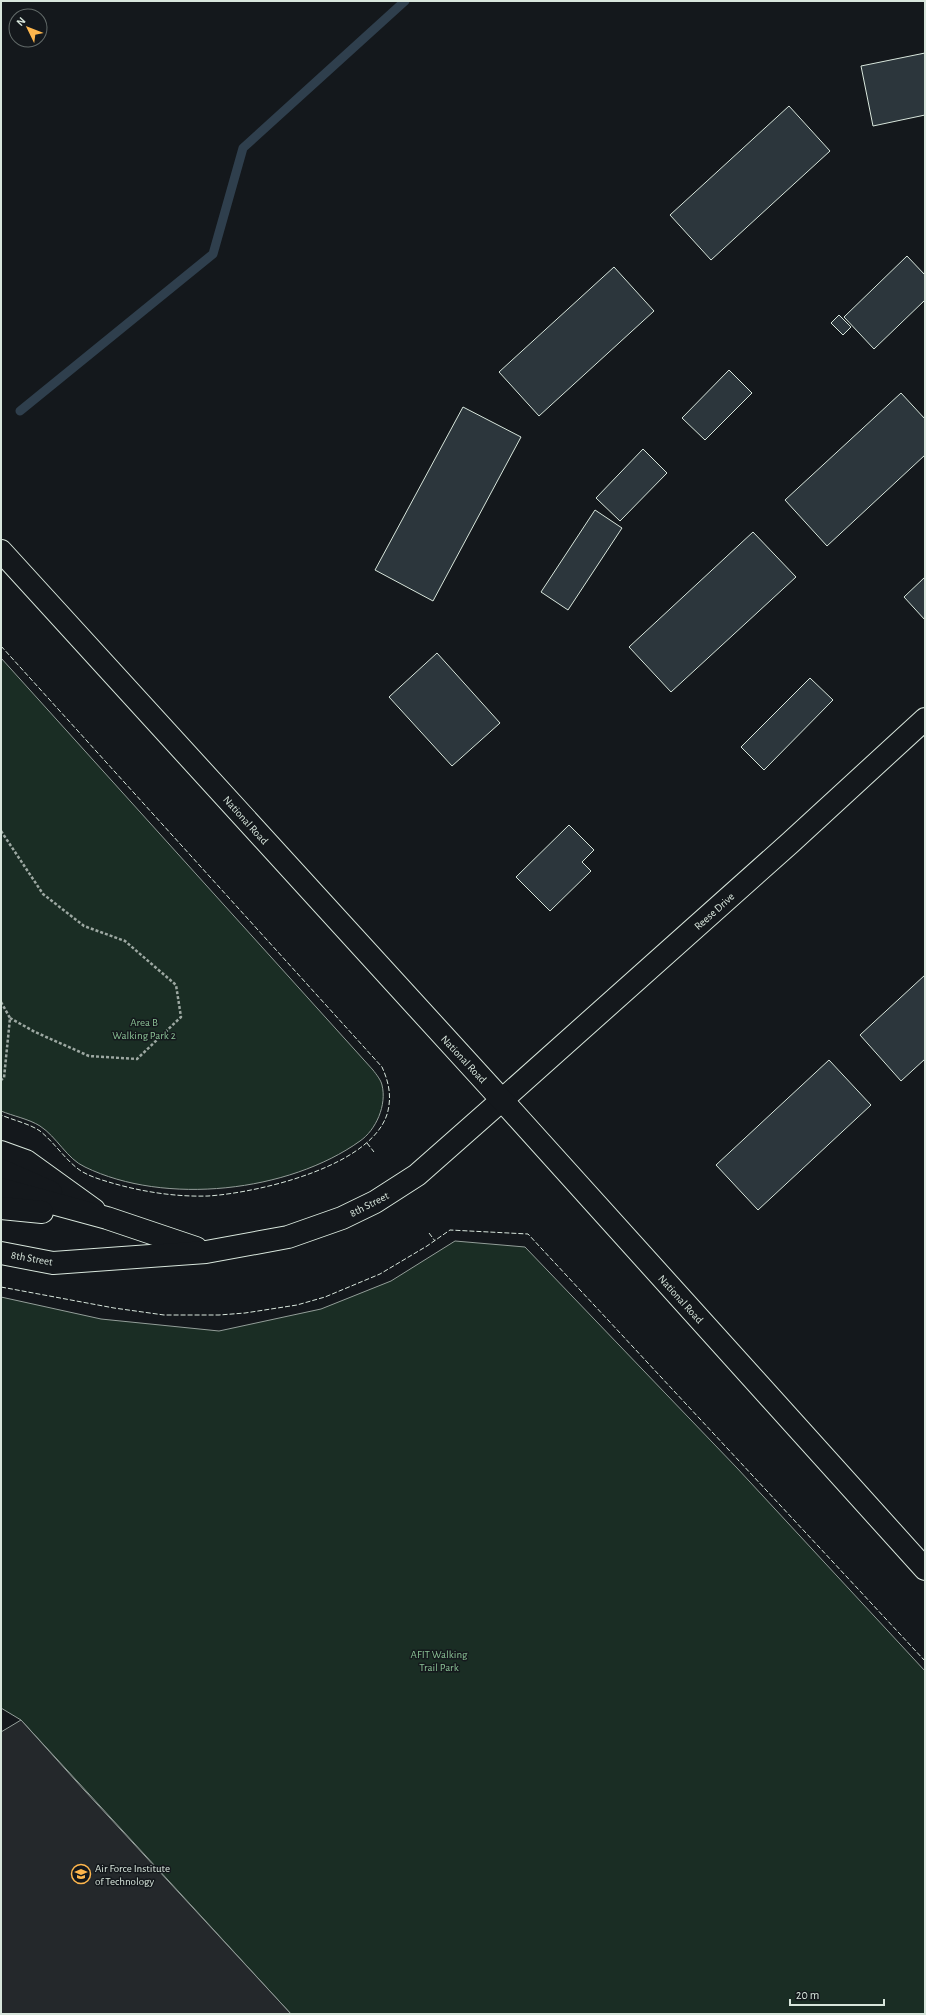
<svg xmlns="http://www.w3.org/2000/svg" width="926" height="2015" font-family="'Alegreya Sans',sans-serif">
  <rect width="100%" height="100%" fill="#14181c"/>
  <!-- green -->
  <g fill="#1a2d24" stroke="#939e99">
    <path d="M1 658 373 1070C376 1074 381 1080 382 1085 387 1105 376 1130 360 1141 289 1192 165 1206 85 1167 67 1159 57 1137 40 1126 29 1119 13 1116 1 1111Z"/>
    <polygon points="455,1241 525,1247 737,1468 925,1671 925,2014 291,2014 21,1720 1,1708 1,1297 101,1319 219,1331 321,1309 391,1281"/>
  </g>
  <!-- parking -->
  <polygon fill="#24282b" stroke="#939e99" points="21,1720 85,1791 291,2014 1,2014 1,1732"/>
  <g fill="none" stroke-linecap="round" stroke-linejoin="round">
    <!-- stream -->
    <polyline stroke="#2f3f4d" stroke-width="9" points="20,411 213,254 243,148 405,1"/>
  </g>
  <!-- building -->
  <g fill="#2c363c" stroke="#d8e6dc">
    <polygon points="925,53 925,115 873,126 861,66"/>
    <polygon points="789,106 830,151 711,260 670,215"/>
    <polygon points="907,256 925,275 925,300 874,349 844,317"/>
    <polygon points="614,267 654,311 539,416 499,372"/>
    <polygon points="839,315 851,327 843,335 831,323"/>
    <polygon points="729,370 752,393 705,440 682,418"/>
    <polygon points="901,393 925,419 925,455 827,546 785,500"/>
    <polygon points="463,407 521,437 433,601 375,570"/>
    <polygon points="643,449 667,473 620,521 596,498"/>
    <polygon points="595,510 622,528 568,610 541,592"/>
    <polygon points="753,532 796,577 671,692 629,647"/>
    <polygon points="925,577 925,620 904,597"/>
    <polygon points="437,653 500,723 452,766 389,697"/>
    <polygon points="810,678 833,700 764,770 741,747"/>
    <polygon points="569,825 594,850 582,862 591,871 550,911 516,877"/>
    <polygon points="925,975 925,1059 901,1081 860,1035"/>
    <polygon points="829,1060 871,1105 758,1210 716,1165"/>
  </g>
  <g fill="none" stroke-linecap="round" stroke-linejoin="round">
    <!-- minor casing -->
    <g stroke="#d8e6dc" stroke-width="24">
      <g id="minor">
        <polyline points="1,1152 26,1161 94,1210"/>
        <polyline points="1,1170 51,1192"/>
        <polyline points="1,1189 107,1218 196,1248"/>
        <polyline points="1,1208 42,1212"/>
        <polyline points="1,1253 53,1263 206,1252 288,1237 342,1218 375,1202 417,1175 502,1100 790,843 925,719"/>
      </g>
    </g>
    <!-- major casing -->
    <g stroke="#d8e6dc" stroke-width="24">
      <polyline id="major" points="1,551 502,1100 925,1569"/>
    </g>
    <!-- path -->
    <g stroke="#9da8a2" stroke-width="2.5" stroke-dasharray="3 2" stroke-linecap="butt">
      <polyline points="1,831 43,894 84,926 125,941 176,985 181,1017 137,1059 89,1056 35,1032 10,1018"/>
      <polyline points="1,1002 10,1018 4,1078 1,1080"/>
    </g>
    <!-- minor -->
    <use href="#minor" stroke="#14181c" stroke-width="22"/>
    <!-- major -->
    <use href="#major" stroke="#14181c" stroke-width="22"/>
    <!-- fence -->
    <g stroke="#d8e6dc" stroke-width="1" stroke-dasharray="5 2" stroke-linecap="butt">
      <path d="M1 646 382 1067C387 1078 391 1091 389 1105 383 1165 257 1193 208 1196 176 1197 143 1192 112 1183 102 1180 91 1177 81 1171 66 1161 55 1143 40 1131 30 1124 13 1120 1 1115"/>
      <polyline points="367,1143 374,1152"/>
      <polyline points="429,1233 435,1241"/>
      <polyline points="1,1287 114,1308 164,1315 219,1315 245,1313 297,1305 325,1297 380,1274 427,1246 450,1230 528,1234 925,1661"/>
    </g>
  </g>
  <!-- icons -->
  <defs>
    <g id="university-ring" transform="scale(1)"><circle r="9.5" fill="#14181c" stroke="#ffb74d" stroke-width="1.5"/><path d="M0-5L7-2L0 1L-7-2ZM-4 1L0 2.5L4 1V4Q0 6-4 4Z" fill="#ffb74d"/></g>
  </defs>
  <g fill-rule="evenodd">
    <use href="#university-ring" x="81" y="1874"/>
  </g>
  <g text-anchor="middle" stroke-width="3" stroke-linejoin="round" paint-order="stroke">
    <!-- street labels -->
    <g font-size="11" fill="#d8e6dc" stroke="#14181c">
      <text transform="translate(246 820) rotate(48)" y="4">National Road</text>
      <text transform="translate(714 911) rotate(-42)" y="4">Reese Drive</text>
      <text transform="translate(464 1059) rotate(47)" y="4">National Road</text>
      <text transform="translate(369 1204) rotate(-27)" y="4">8th Street</text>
      <text transform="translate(32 1258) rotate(10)" y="4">8th Street</text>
      <text transform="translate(681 1299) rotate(48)" y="4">National Road</text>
    </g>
    <!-- park labels -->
    <g font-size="11" fill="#8ac095" stroke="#14181c">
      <text x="144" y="1026">Area B<tspan x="144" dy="13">Walking Park 2</tspan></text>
      <text x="439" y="1658">AFIT Walking<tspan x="439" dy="13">Trail Park</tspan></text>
    </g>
    <!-- poi labels -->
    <g font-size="11" fill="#d8e6dc" stroke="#14181c" text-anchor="start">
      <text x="95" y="1872">Air Force Institute<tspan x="95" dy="13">of Technology</tspan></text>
    </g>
  </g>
  <!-- border -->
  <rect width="926" height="2015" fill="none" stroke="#d8e6dc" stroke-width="4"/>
  <!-- north arrow -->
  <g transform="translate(28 28) rotate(313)"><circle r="19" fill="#14181c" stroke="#626a69"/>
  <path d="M0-3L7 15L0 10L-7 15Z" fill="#ffb74d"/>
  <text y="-6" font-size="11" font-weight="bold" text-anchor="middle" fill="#d8e6dc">N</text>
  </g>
  <!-- scale -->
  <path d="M790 1999v6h94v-6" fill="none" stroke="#d8e6dc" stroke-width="2"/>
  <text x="796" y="1999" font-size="12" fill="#d8e6dc" stroke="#14181c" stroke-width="3" paint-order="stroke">20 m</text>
</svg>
